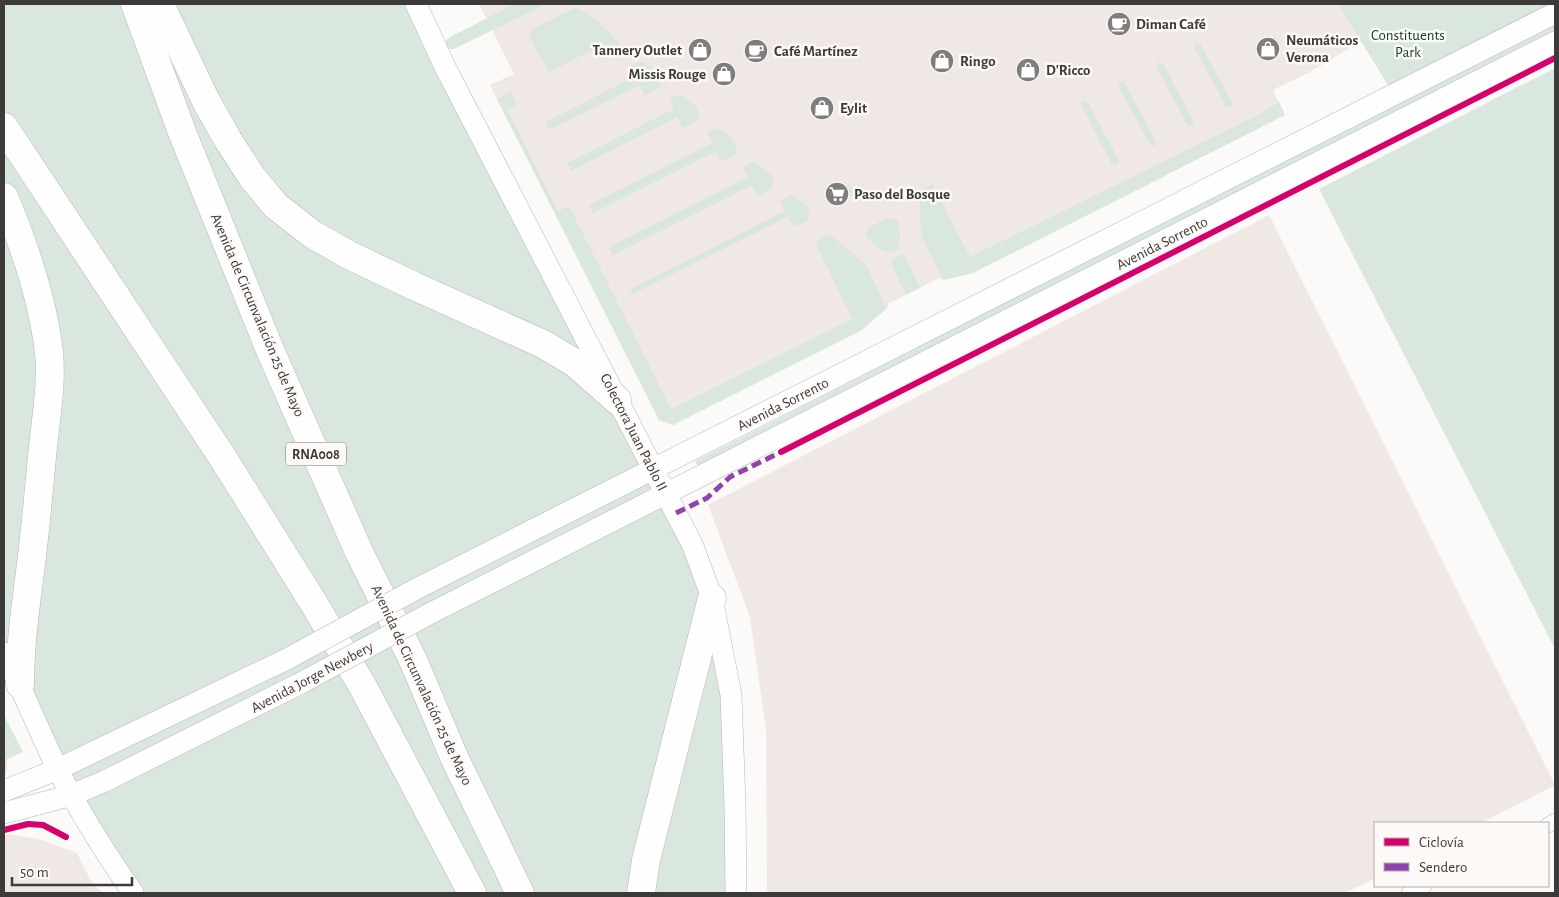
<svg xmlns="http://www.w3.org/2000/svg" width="1559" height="897" font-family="'Alegreya Sans',sans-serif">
  <rect width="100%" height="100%" fill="#fcfaf8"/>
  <!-- built -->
  <g fill="#f0e8e4">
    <polygon points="479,4 1338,4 1361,41 1312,71 1273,90 1285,115 973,273 943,280 939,278 894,301 889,303 887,308 862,330 673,425 659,420 490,85 514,74"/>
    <polygon points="1269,215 1555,785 1481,823 1375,823 1375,878 1345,893 767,893 766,731 750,617 708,505"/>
    <polygon points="8,834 39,839 77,853 92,883 103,893 4,893 4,836"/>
  </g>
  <!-- green -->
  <g fill="#dae7df">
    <polygon points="4,4 416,4 693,546 731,695 736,893 133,893 4,653"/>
    <polygon points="515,4 543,4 542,6 454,49 449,49 446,45 446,40 450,37"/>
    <polygon points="1338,4 1555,4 1394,95"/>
    <path d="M575 8C590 12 611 32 620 45L619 51 607 58 602 48 598 47 549 72 529 36 530 30Z"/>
    <polygon points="1555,24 1555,30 698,467 695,461"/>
    <polygon points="1196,43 1201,45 1233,104 1231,107 1226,107 1194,47"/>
    <path d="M642 61C652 69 666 75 659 88L645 95 640 85 549 130 545 122 636 76 631 65Z"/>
    <polygon points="1158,62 1163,63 1194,122 1192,126 1187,125 1156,66"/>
    <polygon points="1555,68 1555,649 1319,189"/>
    <polygon points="1120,81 1125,83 1156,142 1155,146 1150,145 1118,86"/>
    <polygon points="511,91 517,104 507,109 558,211 569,206 671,409 852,319 815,242 830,234 866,265 887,308 862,330 673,425 659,420 497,99"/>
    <path d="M680 94C689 101 704 108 697 121L683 128 677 117 571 171 567 163 674 109 669 99Z"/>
    <polygon points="1082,101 1088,102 1119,161 1117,165 1112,165 1081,105"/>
    <polygon points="1279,102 1285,115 973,273 943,280 921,235 919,191 932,184 970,257 1262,113"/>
    <path d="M718 128C728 135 742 142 735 155L721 162 716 151 593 213 589 205 712 143 707 132Z"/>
    <polygon points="755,162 770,174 774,181 771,189 758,196 752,185 613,255 609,247 748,177 743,166"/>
    <polygon points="849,184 855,195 844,197 826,196"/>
    <polygon points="792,195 806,205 810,212 807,221 794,227 788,217 633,294 630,289 785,211 780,201"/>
    <path d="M888 218 898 219 900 240 898 249C885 257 876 245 866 237L865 233 871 226Z"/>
    <polygon points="903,254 905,256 920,288 906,295 891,264 891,260"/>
    <polygon points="4,715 23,752 7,759 6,774 4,775"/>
  </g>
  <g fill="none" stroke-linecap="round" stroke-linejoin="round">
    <!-- minor casing -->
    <g stroke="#b7b6b5" stroke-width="16">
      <g id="minor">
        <polyline points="1548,825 1555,821"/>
        <polyline points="1409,893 1424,886"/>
      </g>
    </g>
    <!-- secondary casing -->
    <g stroke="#b7b6b5" stroke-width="22">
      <g id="secondary">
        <polyline points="416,4 445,67 693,546 712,598 731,695 735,805 736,893"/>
        <polyline points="418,588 1555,13"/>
        <polyline points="431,613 1555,42"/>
        <path d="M4 653C23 691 39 731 58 770 80 813 106 854 133 893"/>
        <polyline points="4,791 58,769 287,659"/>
        <polyline points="4,813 72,795 105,781 299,684"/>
      </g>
    </g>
    <!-- motorway casing -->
    <g stroke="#b7b6b5" stroke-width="29">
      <g id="motorway">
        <polyline points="135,4 182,132 270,350 359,552 413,660 454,757 520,893"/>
        <polyline points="160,4 206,101 228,140 252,177 276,206 312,234 347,254 414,286 543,344 575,363 617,400"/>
        <polyline points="4,127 221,455 313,602 362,685 472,893"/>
        <path d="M4 197C25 247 43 299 49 353 52 384 46 417 43 447 39 486 36 525 31 564 26 604 20 644 20 684"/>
        <polyline points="641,893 646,860 712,598"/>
      </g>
    </g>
    <!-- minor -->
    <use href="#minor" stroke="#fffefe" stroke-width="15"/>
    <!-- secondary -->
    <use href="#secondary" stroke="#fffefe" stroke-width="21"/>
    <!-- motorway -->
    <use href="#motorway" stroke="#fffefe" stroke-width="28"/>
    <!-- secondary-bridge casing -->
    <g stroke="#b7b6b5" stroke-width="22" stroke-linecap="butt">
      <g id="secondary-bridge">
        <polyline points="287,659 418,588"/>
        <polyline points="299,684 431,613"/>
      </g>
    </g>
    <!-- secondary-bridge -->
    <use href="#secondary-bridge" stroke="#fffefe" stroke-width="21"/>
    <!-- quiet -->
    <polyline stroke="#8e44ad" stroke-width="5" stroke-dasharray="10 5" stroke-linecap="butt" points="676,513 707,498 730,477 781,452"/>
    <!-- cycleway casing -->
    <g stroke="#fdf9f7" stroke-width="9">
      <g id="cycleway">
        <polyline points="781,452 1555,58"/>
        <polyline points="4,830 28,824 43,825 66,837"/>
      </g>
    </g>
    <!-- cycleway -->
    <use href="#cycleway" stroke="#d6006c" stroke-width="6"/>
  </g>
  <!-- icons -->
  <defs>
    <g id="cafe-disc" transform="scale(1.25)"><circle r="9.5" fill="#807e7c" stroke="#fdf9f7"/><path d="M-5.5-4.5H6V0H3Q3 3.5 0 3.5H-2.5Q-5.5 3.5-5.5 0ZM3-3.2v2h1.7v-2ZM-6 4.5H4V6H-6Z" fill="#fff"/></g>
    <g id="shop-disc" transform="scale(1.25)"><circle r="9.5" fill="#807e7c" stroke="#fdf9f7"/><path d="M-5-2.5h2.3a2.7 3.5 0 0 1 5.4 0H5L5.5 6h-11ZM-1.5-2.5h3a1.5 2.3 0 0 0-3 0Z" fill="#fff"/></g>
    <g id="supermarket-disc" transform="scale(1.25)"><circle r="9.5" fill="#807e7c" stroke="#fdf9f7"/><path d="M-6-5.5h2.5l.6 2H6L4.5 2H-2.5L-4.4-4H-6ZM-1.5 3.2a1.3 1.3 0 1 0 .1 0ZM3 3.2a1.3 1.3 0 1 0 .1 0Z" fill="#fff"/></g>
  </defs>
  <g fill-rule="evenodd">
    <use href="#cafe-disc" x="1119" y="24"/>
    <use href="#shop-disc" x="1268" y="49"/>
    <use href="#shop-disc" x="700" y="50"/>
    <use href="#cafe-disc" x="756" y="51"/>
    <use href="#shop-disc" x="942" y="61"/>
    <use href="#shop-disc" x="1028" y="70"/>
    <use href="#shop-disc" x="724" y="74"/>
    <use href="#shop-disc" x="822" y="108"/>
    <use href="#supermarket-disc" x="837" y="194"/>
  </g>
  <g text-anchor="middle" stroke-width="5" stroke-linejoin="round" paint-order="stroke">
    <!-- shield labels -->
    <rect fill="#fdf9f7" stroke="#777473" stroke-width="1" x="286" y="442.5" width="60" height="23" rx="4"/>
    <g font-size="14" font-weight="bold" fill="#3d3b3a">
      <text x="316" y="459">RNA008</text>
    </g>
    <!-- poi labels -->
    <g font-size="15" font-weight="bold" fill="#3d3b3a" stroke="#fdf9f7" text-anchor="start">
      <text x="1136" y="29">Diman Café</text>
      <text x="1286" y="45">Neumáticos<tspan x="1286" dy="17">Verona</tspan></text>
      <text x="682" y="55" text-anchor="end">Tannery Outlet</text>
      <text x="774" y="56">Café Martínez</text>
      <text x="960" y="66">Ringo</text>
      <text x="1046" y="75">D'Ricco</text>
      <text x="706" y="79" text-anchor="end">Missis Rouge</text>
      <text x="840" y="113">Eylit</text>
      <text x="854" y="199">Paso del Bosque</text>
    </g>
    <!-- park labels -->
    <g font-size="15" fill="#11432f" stroke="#fdf9f7">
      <text x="1408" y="40">Constituents<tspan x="1408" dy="17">Park</tspan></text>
    </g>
    <!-- street labels -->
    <g font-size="15" fill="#3d3b3a" stroke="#fdf9f7">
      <text transform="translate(1162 243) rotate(-27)" y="5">Avenida Sorrento</text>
      <text transform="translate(258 315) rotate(67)" y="5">Avenida de Circunvalación 25 de Mayo</text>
      <text transform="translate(783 404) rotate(-27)" y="5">Avenida Sorrento</text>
      <text transform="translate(634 432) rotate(63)" y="5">Colectora Juan Pablo II</text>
      <text transform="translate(312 677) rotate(-28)" y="5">Avenida Jorge Newbery</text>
      <text transform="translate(422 685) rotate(65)" y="5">Avenida de Circunvalación 25 de Mayo</text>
    </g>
  </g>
  <!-- border -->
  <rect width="1559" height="897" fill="none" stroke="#3d3b3a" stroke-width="10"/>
  <!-- legend -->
  <rect x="1374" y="822" width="175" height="65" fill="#fdf9f7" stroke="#b0adab"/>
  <rect x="1384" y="838" width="25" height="8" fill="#d6006c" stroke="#b0adab"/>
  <text x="1419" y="847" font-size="15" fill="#3d3b3a">Ciclovía</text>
  <rect x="1384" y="863" width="25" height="8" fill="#8e44ad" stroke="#b0adab"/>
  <text x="1419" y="872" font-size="15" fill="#3d3b3a">Sendero</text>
  <!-- scale -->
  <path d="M12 877v8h120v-8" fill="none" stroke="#3d3b3a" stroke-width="2.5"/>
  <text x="20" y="877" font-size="15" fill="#3d3b3a" stroke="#fdf9f7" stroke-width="4" paint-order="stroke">50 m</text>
</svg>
